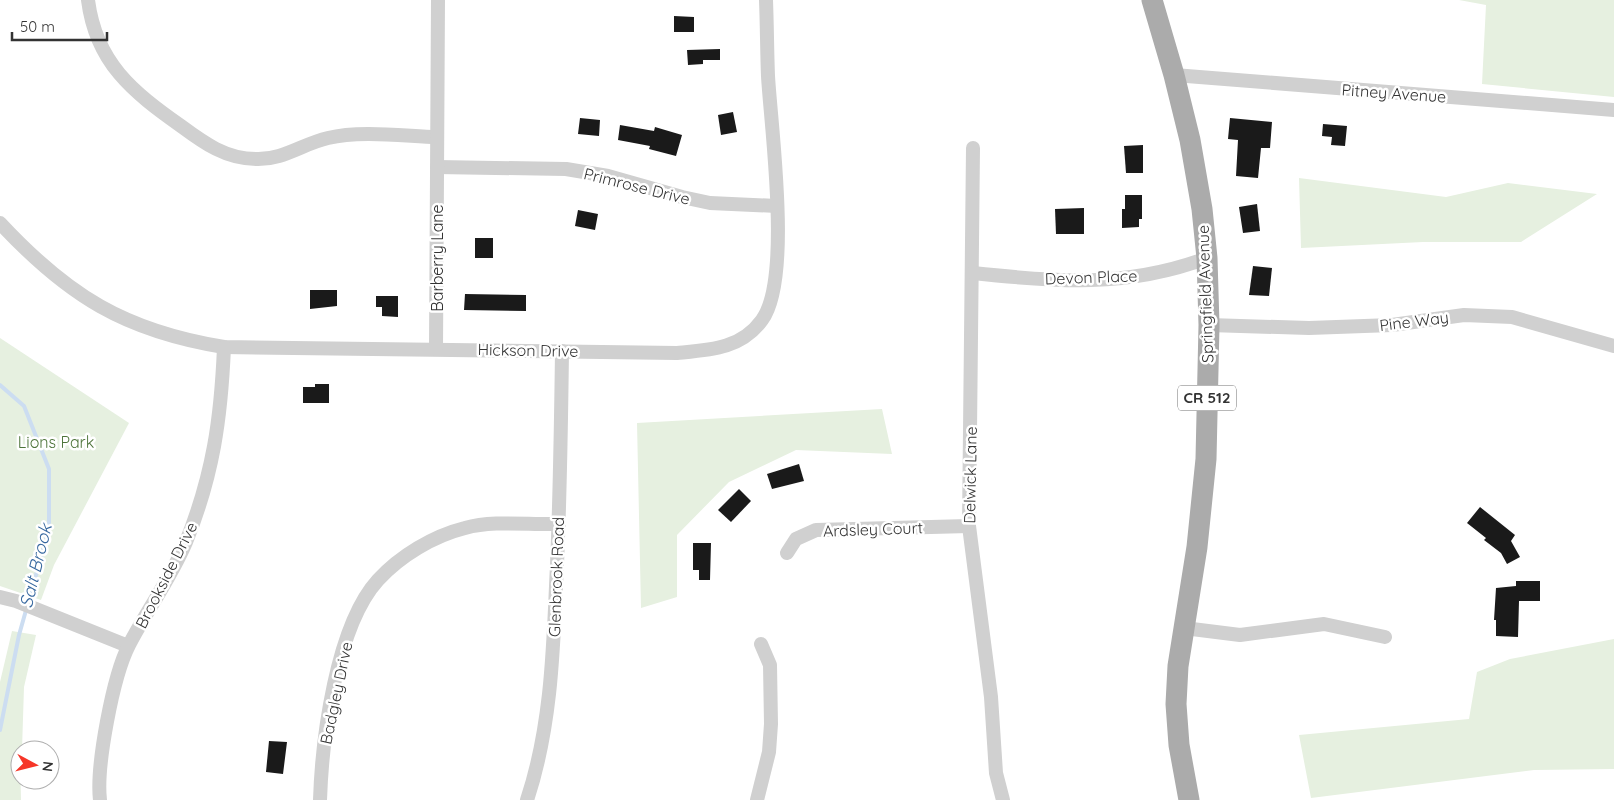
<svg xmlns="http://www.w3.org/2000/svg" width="1614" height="800" font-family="Quicksand,sans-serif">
  <rect width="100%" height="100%" fill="#fff"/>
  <!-- green -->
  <g fill="#e6f0e0">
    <polygon points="1459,0 1614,0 1614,97 1482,84 1486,5"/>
    <polygon points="1299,178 1446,197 1508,183 1597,194 1521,242 1423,242 1301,248"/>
    <polygon points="0,338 129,423 54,565 41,600 0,586"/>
    <polygon points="882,409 892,454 796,450 729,482 677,535 677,597 641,608 637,423"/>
    <polygon points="12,631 36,635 24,687 22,750 20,750 21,800 0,800 0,682"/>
    <polygon points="1614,639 1614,769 1534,770 1311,798 1299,735 1469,719 1477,672 1510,659"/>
  </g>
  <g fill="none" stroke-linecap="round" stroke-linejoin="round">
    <!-- stream -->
    <polyline stroke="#ccddf1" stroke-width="4" points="0,385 24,406 49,469 49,529 19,635 0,730"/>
  </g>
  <!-- building -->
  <g fill="#1a1a1a">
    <polygon points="674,16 694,17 694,32 674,32"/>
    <polygon points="720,49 720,60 703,60 703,64 688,65 687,50"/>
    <polygon points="733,112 737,132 721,135 718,115"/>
    <polygon points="580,118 600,120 599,136 578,134"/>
    <polygon points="1230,118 1272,122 1270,148 1261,148 1258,178 1236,176 1238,140 1228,139"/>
    <polygon points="1323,124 1347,126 1345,146 1331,145 1332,137 1322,136"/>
    <polygon points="620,125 654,131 655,127 682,135 676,156 649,149 650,146 618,140"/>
    <polygon points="1143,145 1143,173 1126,173 1124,146"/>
    <polygon points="1125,195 1142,195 1142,219 1139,219 1139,227 1122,228 1122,209 1125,209"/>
    <polygon points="1257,204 1260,231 1243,233 1239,207"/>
    <polygon points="1084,208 1084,234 1056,234 1055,209"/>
    <polygon points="578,210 598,214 595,230 575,226"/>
    <rect x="475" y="238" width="18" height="20"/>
    <polygon points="1253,266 1272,268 1269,296 1249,295"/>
    <polygon points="310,290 337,290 337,306 310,309"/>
    <polygon points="465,294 526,295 526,311 464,310"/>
    <polygon points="376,296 398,296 398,317 382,316 382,307 376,307"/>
    <polygon points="315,384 329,384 329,403 303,403 303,387 315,387"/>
    <polygon points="799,464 804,481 772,489 767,474"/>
    <polygon points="739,489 751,501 731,522 718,510"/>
    <polygon points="1480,507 1515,535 1511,541 1520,557 1507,564 1501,553 1484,540 1486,538 1467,523"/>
    <polygon points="693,543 711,543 710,580 699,580 699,570 693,570"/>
    <polygon points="1516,581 1540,581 1540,601 1519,601 1518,637 1496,636 1496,620 1494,620 1496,588 1516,586"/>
    <polygon points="269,741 287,742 283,774 266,772"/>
  </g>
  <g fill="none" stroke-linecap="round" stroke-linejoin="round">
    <!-- minor -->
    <g stroke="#d0d0d0" stroke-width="14">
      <path d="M88 0C96 63 133 92 181 126 204 143 226 159 256 159 283 160 302 144 328 138 360 130 404 136 437 137"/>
      <polyline points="1174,75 1614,110"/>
      <polyline points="973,148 969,526 991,697 996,773 1003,800"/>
      <polyline points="437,167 566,169 608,176 682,197 710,203 777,206"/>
      <path d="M0 223C68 296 125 331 224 347L677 353C710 350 741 349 762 320 792 279 771 129 768 76 767 51 767 25 766 0"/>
      <path d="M973 273C1056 282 1127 288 1207 258"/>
      <polyline points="1209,325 1309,328 1392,325 1464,315 1512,317 1614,346"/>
      <polyline points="436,349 438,0"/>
      <polyline points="787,553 796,539 816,530 969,526"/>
      <polyline points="0,597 16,601 128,646"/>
      <polyline points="1184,628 1240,635 1324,624 1385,637"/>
      <path d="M100 800C96 766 113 676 129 645 147 610 171 578 186 542 213 475 221 419 224 347"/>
      <path d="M320 800C322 739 336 626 378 580 400 556 433 536 465 528 494 520 528 525 559 524"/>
      <path d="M527 800C550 731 553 658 556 586 560 508 561 429 562 351"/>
      <polyline points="757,800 769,752 771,724 770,665 761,644"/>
    </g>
    <!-- primary -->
    <polyline stroke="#ababab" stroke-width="21" points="1152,0 1174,75 1190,140 1202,209 1207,258 1209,325 1206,459 1197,547 1178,666 1176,704 1179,745 1189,800"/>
  </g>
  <g text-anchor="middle" stroke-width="5" stroke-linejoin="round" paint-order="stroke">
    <!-- shield labels -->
    <rect fill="#fff" stroke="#707070" stroke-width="1" x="1178" y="385.5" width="58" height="25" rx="4"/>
    <g font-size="15" font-weight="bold" fill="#333">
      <text x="1207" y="403">CR 512</text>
    </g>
    <!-- street labels -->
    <g font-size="16" fill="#333" stroke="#fff">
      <text transform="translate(1394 93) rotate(4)" y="6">Pitney Avenue</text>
      <text transform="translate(637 186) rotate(14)" y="6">Primrose Drive</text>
      <text transform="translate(437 258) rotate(-90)" y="6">Barberry Lane</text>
      <text transform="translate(1091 277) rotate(-2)" y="6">Devon Place</text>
      <text transform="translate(1205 294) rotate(-92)" y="6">Springfield Avenue</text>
      <text transform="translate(1414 321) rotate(-7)" y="6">Pine Way</text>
      <text transform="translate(528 350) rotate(1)" y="6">Hickson Drive</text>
      <text transform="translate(970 475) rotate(-89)" y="6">Delwick Lane</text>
      <text transform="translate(873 529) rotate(-2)" y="6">Ardsley Court</text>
      <text transform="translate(166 575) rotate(-63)" y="6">Brookside Drive</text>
      <text transform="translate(556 577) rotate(-88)" y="6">Glenbrook Road</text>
      <text transform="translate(336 693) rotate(-78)" y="6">Badgley Drive</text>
    </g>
    <!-- park labels -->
    <g font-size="16" fill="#4d743a" stroke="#fff">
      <text x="56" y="448">Lions Park</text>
    </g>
    <!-- water labels -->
    <g font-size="18" font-style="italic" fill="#37689f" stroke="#fff">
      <text transform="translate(36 566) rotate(-76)" y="6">Salt Brook</text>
    </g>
  </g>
  <!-- north arrow -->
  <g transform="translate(35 765) rotate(97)"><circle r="24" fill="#ffffff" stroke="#adadad"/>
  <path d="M0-4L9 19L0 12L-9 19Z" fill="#f63628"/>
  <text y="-8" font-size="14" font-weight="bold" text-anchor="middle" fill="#333333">N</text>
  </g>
  <!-- scale -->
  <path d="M12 32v8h95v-8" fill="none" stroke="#333333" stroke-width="2.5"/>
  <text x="20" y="32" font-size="15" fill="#333333" stroke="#ffffff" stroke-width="4" paint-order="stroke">50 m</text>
</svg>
